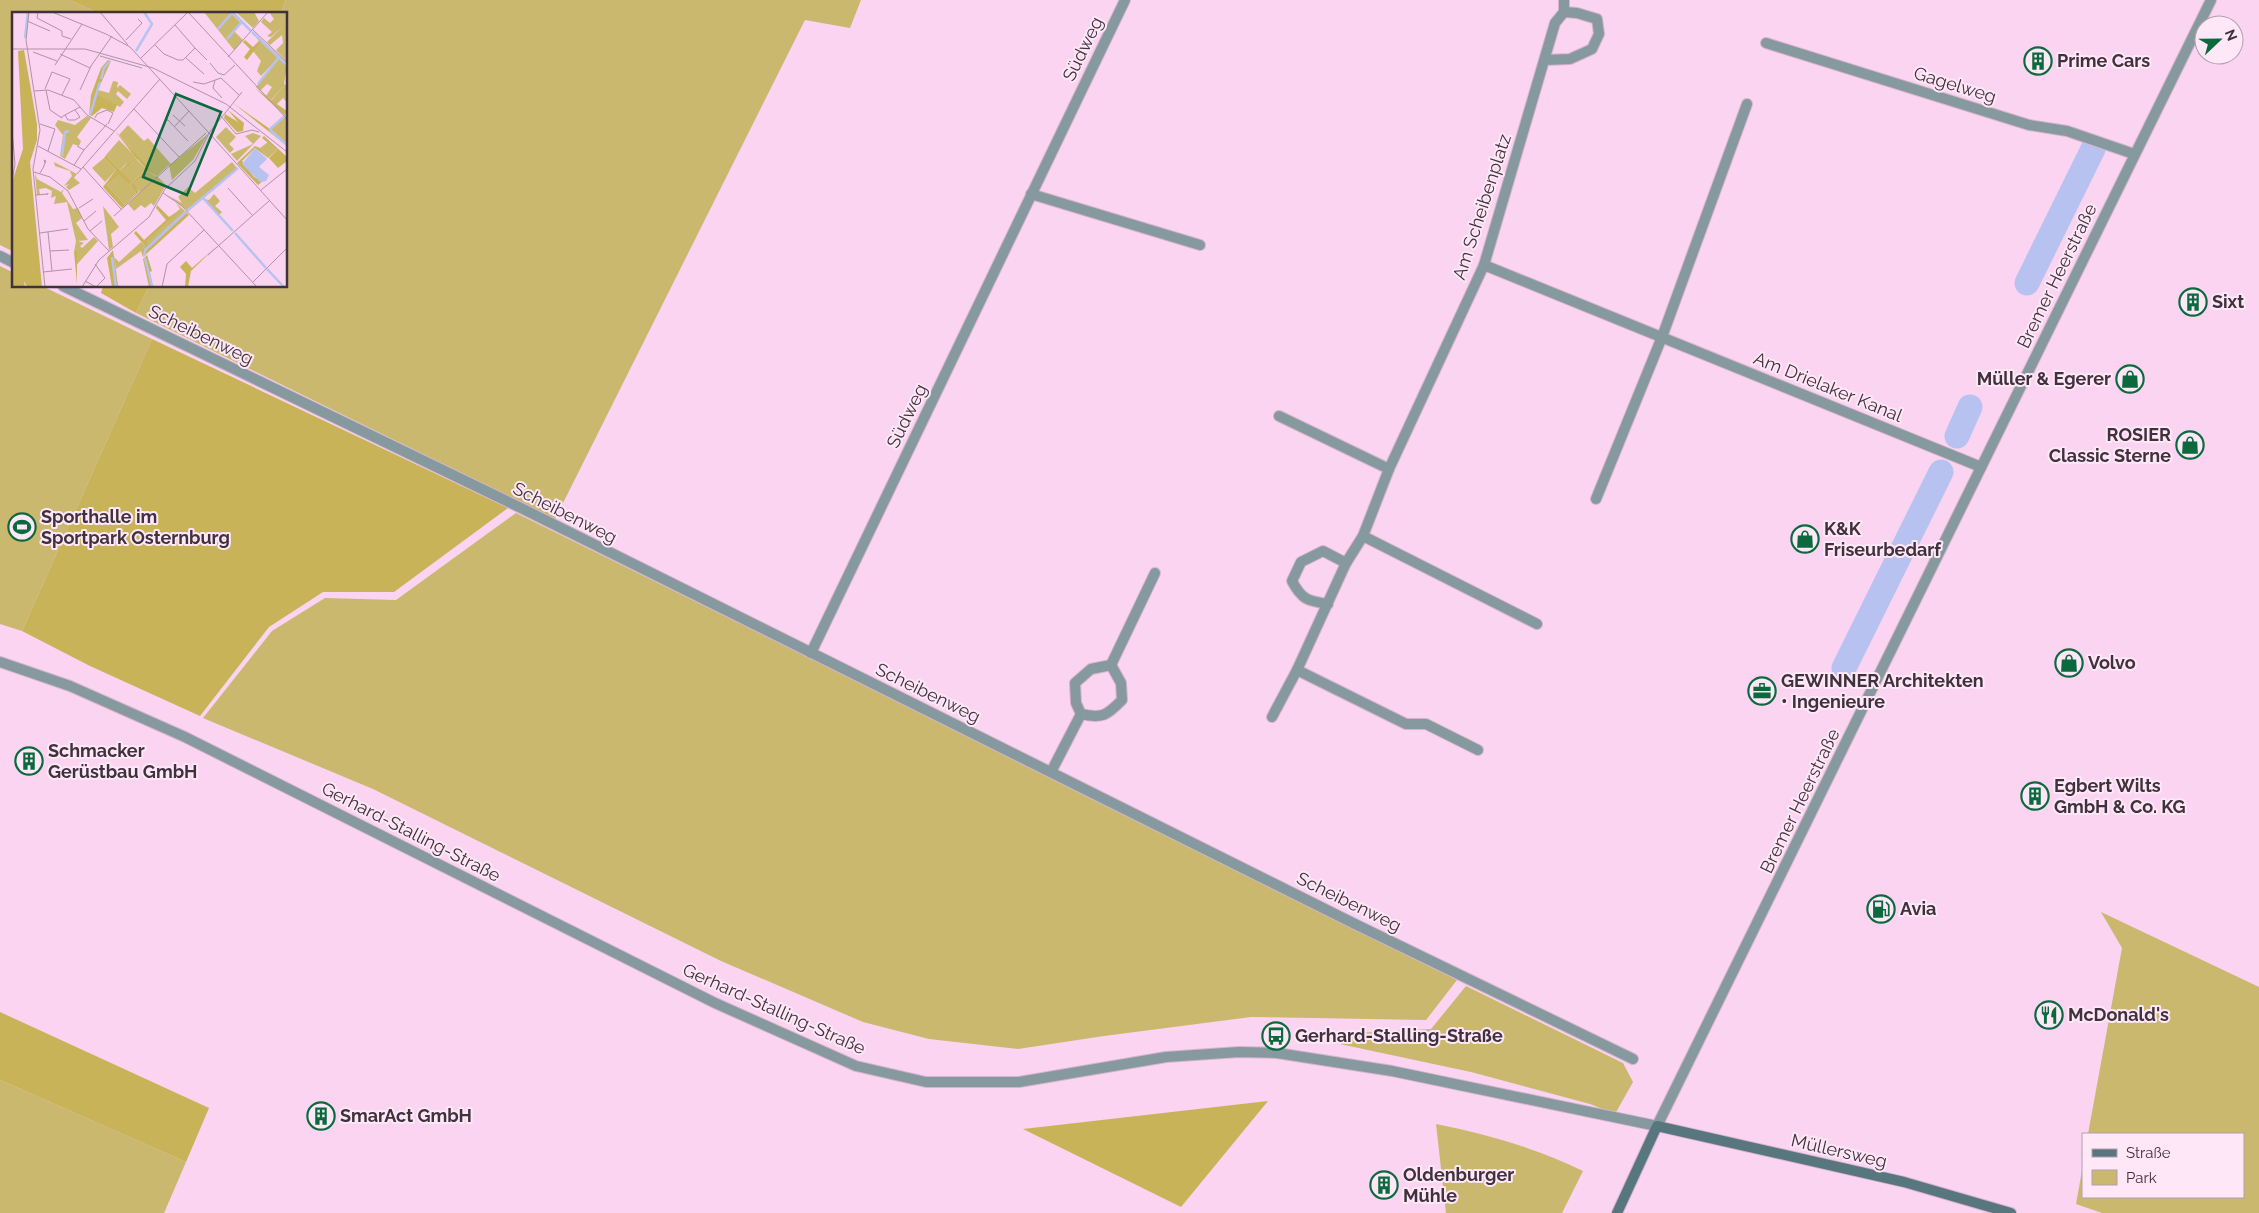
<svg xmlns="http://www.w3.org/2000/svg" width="2259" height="1213" font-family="Raleway,sans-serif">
  <rect width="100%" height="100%" fill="#fad4f0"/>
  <!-- green -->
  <g fill="#cab86f">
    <polygon points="0,0 70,0 100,14 14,14 14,252 0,245"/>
    <polygon points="286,0 861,0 850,28 805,20 555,519 136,313 149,286 286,286 286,14 280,14"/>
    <polygon points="0,266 14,273 14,286 42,286 152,339 22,631 0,624"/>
    <polygon points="516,513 1056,779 1457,980 1426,1020 1251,1017 1104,1036 1018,1049 929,1039 863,1022 721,961 373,789 203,718 272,631 325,598 396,600"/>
    <polygon points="2101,912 2259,987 2259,1213 2102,1213 2076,1204 2083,1165 2083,1197 2243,1197 2243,1134 2088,1134 2122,948"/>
    <polygon points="1466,986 1623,1063 1633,1082 1615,1114 1590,1104 1471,1072 1335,1043 1335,1034 1431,1029"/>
    <polygon points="0,1080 186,1162 164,1213 0,1213"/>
    <path d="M1436 1124C1486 1134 1536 1148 1583 1171L1562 1213H1446Z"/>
  </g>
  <!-- forest -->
  <g fill="#c9b359">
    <polygon points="70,0 286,0 280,14 100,14"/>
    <polygon points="103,286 149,286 136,313 101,293"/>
    <polygon points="152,339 508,508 394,592 323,592 269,627 200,716 90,666 22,631"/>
    <polygon points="0,1012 209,1108 186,1162 0,1080"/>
    <polygon points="1268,1101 1181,1207 1023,1129"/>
  </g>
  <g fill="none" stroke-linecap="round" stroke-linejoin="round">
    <!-- canal -->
    <g stroke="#b8c2f1" stroke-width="25">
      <polyline points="2027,283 2093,149"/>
      <polyline points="1957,436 1970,407"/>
      <polyline points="1844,668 1941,472"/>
    </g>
    <!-- minor casing -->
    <g stroke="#d5b4cc" stroke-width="12">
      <g id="minor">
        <polyline points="1564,0 1564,12"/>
        <polyline points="1766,43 2029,125 2067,131 2134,154"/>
        <polyline points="1031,194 1200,245"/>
        <polyline points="0,256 14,263"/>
        <polyline points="1484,265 1981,467"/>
        <polyline points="63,286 521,508 1355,924 1633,1059"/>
        <polyline points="1279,416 1389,469"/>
        <polyline points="1596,499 1662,337 1747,104"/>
        <polyline points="1363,536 1537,624"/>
        <path d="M1328 604C1308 601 1302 600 1292 581L1301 562 1323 551 1346 563"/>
        <polyline points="811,653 1125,0"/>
        <polyline points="0,662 70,686 185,737 715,1003 856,1066 926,1082 1019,1082 1166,1057 1239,1052 1277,1053 1392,1071 1657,1126"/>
        <polyline points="1111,665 1155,573"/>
        <polyline points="1297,670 1406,724 1426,724 1478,750"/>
        <polyline points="1272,717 1297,670 1346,563 1363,536 1389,469 1484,265 1555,23 1564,12 1577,13 1597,19 1599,34 1592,49 1570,59 1545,60"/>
        <path d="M1051 772 1081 714C1103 719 1107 715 1122 700L1121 683 1111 665 1091 669 1075 683 1076 703 1081 714"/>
      </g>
    </g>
    <!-- tertiary casing -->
    <g stroke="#d5b4cc" stroke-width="12">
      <polyline id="tertiary" points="1657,1126 2211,0"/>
    </g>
    <!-- secondary casing -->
    <g stroke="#d5b4cc" stroke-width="12">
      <polyline id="secondary" points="1617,1213 1657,1126 1904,1182 2011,1213"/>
    </g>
    <!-- minor -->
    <use href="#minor" stroke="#85999f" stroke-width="10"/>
    <!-- tertiary -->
    <use href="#tertiary" stroke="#85999f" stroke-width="10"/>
    <!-- secondary -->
    <use href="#secondary" stroke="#58767e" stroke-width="10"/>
  </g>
  <!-- icons -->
  <defs>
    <g id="building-ring" transform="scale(1.4375)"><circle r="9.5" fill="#fee7f7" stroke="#0a693d" stroke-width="1.5"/><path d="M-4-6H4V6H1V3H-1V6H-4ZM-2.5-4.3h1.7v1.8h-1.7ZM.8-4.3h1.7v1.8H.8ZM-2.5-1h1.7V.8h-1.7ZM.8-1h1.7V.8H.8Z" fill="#0a693d"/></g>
    <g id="shop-ring" transform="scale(1.4375)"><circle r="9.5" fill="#fee7f7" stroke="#0a693d" stroke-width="1.5"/><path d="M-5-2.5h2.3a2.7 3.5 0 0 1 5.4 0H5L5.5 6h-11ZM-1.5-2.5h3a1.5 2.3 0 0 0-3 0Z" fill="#0a693d"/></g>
    <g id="stadium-ring" transform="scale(1.4375)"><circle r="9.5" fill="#fee7f7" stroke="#0a693d" stroke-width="1.5"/><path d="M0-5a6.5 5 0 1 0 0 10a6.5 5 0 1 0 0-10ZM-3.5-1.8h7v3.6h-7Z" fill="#0a693d"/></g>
    <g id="office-ring" transform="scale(1.4375)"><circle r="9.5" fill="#fee7f7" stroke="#0a693d" stroke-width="1.5"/><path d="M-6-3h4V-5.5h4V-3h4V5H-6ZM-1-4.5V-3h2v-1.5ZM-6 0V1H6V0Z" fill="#0a693d"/></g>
    <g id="fuel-ring" transform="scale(1.4375)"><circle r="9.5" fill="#fee7f7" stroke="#0a693d" stroke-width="1.5"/><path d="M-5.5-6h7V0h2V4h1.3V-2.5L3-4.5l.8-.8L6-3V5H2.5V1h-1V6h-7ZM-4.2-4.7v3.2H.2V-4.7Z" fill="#0a693d"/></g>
    <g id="restaurant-ring" transform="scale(1.4375)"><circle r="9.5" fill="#fee7f7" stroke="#0a693d" stroke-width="1.5"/><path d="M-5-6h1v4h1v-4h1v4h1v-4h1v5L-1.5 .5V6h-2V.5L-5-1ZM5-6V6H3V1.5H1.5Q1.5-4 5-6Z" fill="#0a693d"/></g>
    <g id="bus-ring" transform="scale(1.4375)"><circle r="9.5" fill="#fee7f7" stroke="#0a693d" stroke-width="1.5"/><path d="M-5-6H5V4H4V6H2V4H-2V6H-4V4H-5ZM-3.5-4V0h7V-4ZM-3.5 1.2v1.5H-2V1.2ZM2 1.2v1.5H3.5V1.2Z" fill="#0a693d"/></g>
  </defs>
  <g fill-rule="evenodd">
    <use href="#building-ring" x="2038" y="61"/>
    <use href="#building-ring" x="2193" y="302"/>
    <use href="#shop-ring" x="2130" y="379"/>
    <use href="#shop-ring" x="2190" y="445"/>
    <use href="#stadium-ring" x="22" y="527"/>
    <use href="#shop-ring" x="1805" y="539"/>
    <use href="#shop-ring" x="2069" y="663"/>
    <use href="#office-ring" x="1762" y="691"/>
    <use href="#building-ring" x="29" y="761"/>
    <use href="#building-ring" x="2035" y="796"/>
    <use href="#fuel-ring" x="1881" y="909"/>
    <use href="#restaurant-ring" x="2049" y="1015"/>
    <use href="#bus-ring" x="1276" y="1036"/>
    <use href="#building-ring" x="321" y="1116"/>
    <use href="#building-ring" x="1384" y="1185"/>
  </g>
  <g text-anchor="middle" stroke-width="4" stroke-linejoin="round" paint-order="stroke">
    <!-- street labels -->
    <g font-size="18" fill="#40323c" stroke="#fee7f7">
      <text transform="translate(1083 49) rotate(-64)" y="6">Südweg</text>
      <text transform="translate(1955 85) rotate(17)" y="6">Gagelweg</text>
      <text transform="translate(1482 207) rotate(-72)" y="6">Am Scheibenplatz</text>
      <text transform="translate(2057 276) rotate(-64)" y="6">Bremer Heerstraße</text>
      <text transform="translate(201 335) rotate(26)" y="6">Scheibenweg</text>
      <text transform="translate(1828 387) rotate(22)" y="6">Am Drielaker Kanal</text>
      <text transform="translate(907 416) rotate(-64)" y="6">Südweg</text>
      <text transform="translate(565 513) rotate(27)" y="6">Scheibenweg</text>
      <text transform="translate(928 693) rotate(26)" y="6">Scheibenweg</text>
      <text transform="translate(1800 801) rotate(-64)" y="6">Bremer Heerstraße</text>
      <text transform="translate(411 832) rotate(27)" y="6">Gerhard-Stalling-Straße</text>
      <text transform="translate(1349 902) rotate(26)" y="6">Scheibenweg</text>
      <text transform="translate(774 1009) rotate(24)" y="6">Gerhard-Stalling-Straße</text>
      <text transform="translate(1839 1151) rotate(13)" y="6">Müllersweg</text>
    </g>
    <!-- poi labels -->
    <g font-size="18" font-weight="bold" fill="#40323c" stroke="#fee7f7" text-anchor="start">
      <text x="2057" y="67">Prime Cars</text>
      <text x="2212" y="308">Sixt</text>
      <text x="2111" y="385" text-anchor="end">Müller &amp; Egerer</text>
      <text x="2171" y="441" text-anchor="end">ROSIER<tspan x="2171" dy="21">Classic Sterne</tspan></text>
      <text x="41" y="523">Sporthalle im<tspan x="41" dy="21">Sportpark Osternburg</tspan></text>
      <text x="1824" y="535">K&amp;K<tspan x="1824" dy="21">Friseurbedarf</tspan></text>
      <text x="2088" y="669">Volvo</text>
      <text x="1781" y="687">GEWINNER Architekten<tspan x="1781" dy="21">• Ingenieure</tspan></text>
      <text x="48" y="757">Schmacker<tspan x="48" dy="21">Gerüstbau GmbH</tspan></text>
      <text x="2054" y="792">Egbert Wilts<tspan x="2054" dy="21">GmbH &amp; Co. KG</tspan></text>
      <text x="1900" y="915">Avia</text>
      <text x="2068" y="1021">McDonald's</text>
      <text x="1295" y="1042">Gerhard-Stalling-Straße</text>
      <text x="340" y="1122">SmarAct GmbH</text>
      <text x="1403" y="1181">Oldenburger<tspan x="1403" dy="21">Mühle</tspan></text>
    </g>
  </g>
  <!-- overview -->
  <g transform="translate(12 12)">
    <rect width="275" height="275" fill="#fad4f0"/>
    <path d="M192 0H218L229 11 222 19 231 28 222 38ZM224 0H242L247 9 241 16ZM257 0H275L274 48 264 38 271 31 270 23 258 33 255 30 270 15 259 25 255 24 260 20 249 10 252 6 258 11 262 7ZM249 30 266 46 249 64 245 59 249 49 241 39ZM267 46 275 54 272 72 275 74V91L271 86 264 93 259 89 272 72 258 87 254 84 260 75 255 72 248 79 244 75ZM101 69 106 70 105 76 108 73 119 82 115 87 106 79 104 82 112 90 108 95 83 82 86 78 97 81ZM75 104 79 106 65 125 69 129 67 134 61 132 53 147 48 144 51 123 43 113 46 108 63 113ZM272 106 275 109V132L259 118ZM116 113 132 129 136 126 159 152 196 122 181 148 160 168 157 153 145 164 154 173 142 194 139 191 133 196 129 193 122 199 116 192 128 180 121 173 136 159 145 165 107 123ZM214 115 224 125 217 132 222 137 218 141 204 125ZM241 121 249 124 225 149 219 142 241 132 233 124ZM107 128 124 145 118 153 124 147 134 157 118 173 124 181 112 192 95 173 107 161 118 170 109 160 115 151 108 158 94 143ZM256 130 265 138 256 146 248 136ZM92 146 104 158 93 170 80 156ZM42 150 65 162 62 166 68 171 57 178 54 175 57 172 52 174 60 164 58 159 43 154ZM220 150 225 156 175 198 155 183 170 191 166 185 176 175 183 181ZM23 161 25 167 49 180 52 177 50 181 61 197 66 196 70 206 64 211 76 228 66 229 72 231 68 234 70 236 82 225 86 229 65 252V236L62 240 64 229 55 190 42 192 44 184 39 186 40 179 34 176 27 177 28 183H25ZM202 182 208 189 203 194 210 200 207 203 192 187 197 188ZM164 191 173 199 136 232 133 229 168 197ZM91 194 107 215 99 222 101 235 97 238ZM129 230 133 234 129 239 104 257 102 245 107 250Z" fill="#cab86f"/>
    <path d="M240 20 275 50V54L249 30 235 48 232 45 238 37 231 30 233 28 241 35 247 29ZM12 38 25 112V128L18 150 30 275H15L12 269 13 275H0V170L11 137 6 39ZM96 48 99 49 84 82 105 93 102 100 90 96 80 104 77 103 79 83 89 56ZM271 71 275 74 272 72 259 88 275 99V109L272 107 259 118 275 134 221 91 258 117 272 103 243 76 258 87ZM216 98 232 111 231 119 225 120 212 106 213 102 226 110ZM103 119 145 164 136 159 122 172 127 180 110 196 91 175 104 158 92 146 94 143 108 158 124 146ZM125 147 134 157 118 173 124 181 112 192 95 173 107 162 117 172 119 170 109 159ZM252 124 275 145V149L266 156 257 146 265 138 250 126ZM243 134 248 136 256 146 243 136 230 149 242 165 251 169 246 173 225 151ZM145 193 157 205 169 197 134 229 136 232 173 199 177 203 131 245 129 239 133 234 122 221 124 219 132 228 154 208 144 196ZM86 229 65 252V272L62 240 65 236V251ZM205 234 179 259 176 275H173L174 262 168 255 174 249 180 256ZM101 238 106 273 107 275H100L95 246ZM135 243 140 259 138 260 141 275H137L131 247Z" fill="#c9b359" fill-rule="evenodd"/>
    <path d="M243 136 255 147 247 155 257 163 254 169 248 170 230 152Z" fill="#b8c2f1"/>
    <path fill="none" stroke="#b8c2f1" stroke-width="2.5" d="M220 0 239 19M206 17 220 1M240 20 275 53M13 26 16 0M215 27 230 10M124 39 140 12 132 0M89 67 92 56 98 49M246 72 267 45M78 103 88 70M257 118 275 102M258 118 275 133M50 144 53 120 57 119M191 186 221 219M175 199 226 156M223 221 254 256M132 244 133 238 174 200M100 245 104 275M133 246 140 275M255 257 272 275"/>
    <path fill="none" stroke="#b093a8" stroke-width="1" d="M17 0 14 28 28 118 21 157 33 275M26 0 25 6 50 19V24L59 27M40 0 94 22 118 35 197 121 183 149 153 177 137 205 87 248 70 275M88 0 116 33M176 0 275 107M15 9 38 19M163 13 183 36M241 18 275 50M114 28 130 11 126 7M143 33 152 42 166 48H171L183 36 195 48M0 37H73L141 56 214 92 275 140M21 40 45 49M48 42 78 56M88 44 130 56M216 45 256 0M129 46 176 0M174 46 192 62M198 51 206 61 212 63 223 53M43 53 70 12M203 68 201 76 210 86M181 70 192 72 209 66 227 83M33 77 40 60 58 67 50 83M34 78 38 98 50 106V104M68 78 79 54 100 24M22 79 36 78 62 88 75 103 102 119M230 80 197 121 275 208M122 97 167 145M53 103 56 108H63L68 105 63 98M161 103 173 114M51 104 68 95M209 104 224 122 240 118 247 120M83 106 85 102 95 98 101 101 96 112M156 109 155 107 176 129M28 112 43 117 36 139M163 114 177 99M0 118 3 152 0 169M26 134 69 157M72 138 95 112M62 153 72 138 65 134M71 155 109 197M22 160 38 165 56 179 76 217 97 239M28 161 31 156 33 151 34 149 32 148 33 151M65 162 148 67M216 176 240 203M249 178 275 157M151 181 170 194 245 275M24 183 36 182V181L34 183M67 196 81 187M102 204 194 121M72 209 84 199M78 219 90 209M36 220 40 259M28 221 56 217M38 239 57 238M196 243 257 189M31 260 60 257M73 269 84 275 93 266 83 252M241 270 275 236M150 275 155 252 192 218"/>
    <path fill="#0a693d" fill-opacity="0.15" stroke="#0a693d" stroke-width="2.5" d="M164 82 209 100 175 183 131 165Z"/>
    <rect width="275" height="275" fill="none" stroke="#40323c" stroke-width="2.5"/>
  </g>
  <!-- legend -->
  <rect x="2082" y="1133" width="162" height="65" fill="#fee7f7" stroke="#b29fac"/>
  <rect x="2092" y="1149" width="25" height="8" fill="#58767e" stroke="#b29fac"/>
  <text x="2126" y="1158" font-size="15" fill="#40323c">Straße</text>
  <rect x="2092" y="1170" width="25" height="15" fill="#cab86f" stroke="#b29fac"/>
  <text x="2126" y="1183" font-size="15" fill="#40323c">Park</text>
  <!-- north arrow -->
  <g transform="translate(2219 40) rotate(68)"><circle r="24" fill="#fee7f7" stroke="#b29fac"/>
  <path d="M0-4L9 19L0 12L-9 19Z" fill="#0a693d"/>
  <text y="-8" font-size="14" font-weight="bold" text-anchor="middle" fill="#40323c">N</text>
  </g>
</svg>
